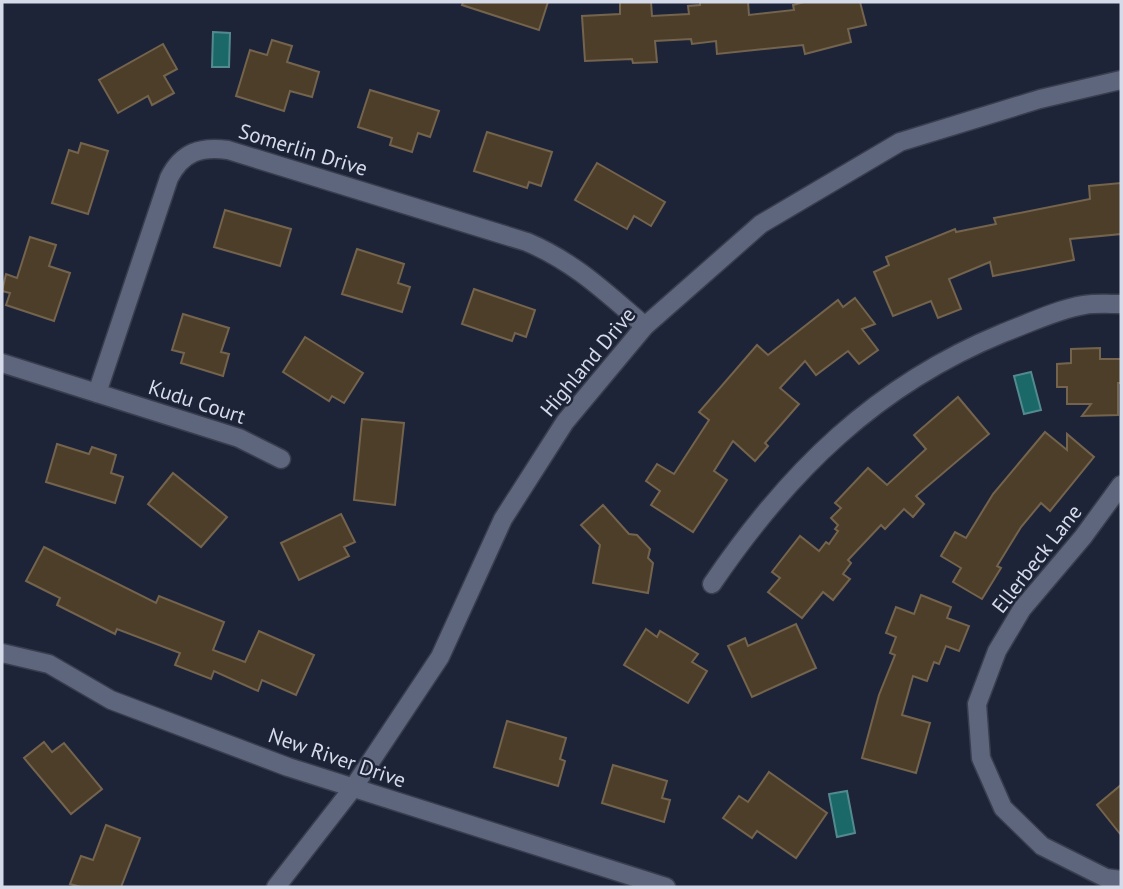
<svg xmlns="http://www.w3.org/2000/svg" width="1123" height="889" font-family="'PT Sans',sans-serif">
  <rect width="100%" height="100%" fill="#1e2438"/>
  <!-- water -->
  <g fill="#1b6869" stroke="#538a8f" stroke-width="2">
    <polygon points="213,32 230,33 229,67 212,67"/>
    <polygon points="1031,372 1041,410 1024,414 1014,376"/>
    <polygon points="847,791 855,833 837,837 829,794"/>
  </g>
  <!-- building -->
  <g fill="#4d3e29" stroke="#74644e" stroke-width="2">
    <polygon points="463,2 548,2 539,30 462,5"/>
    <polygon points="620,2 651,2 652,16 689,14 688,6 700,5 700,2 748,2 749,15 794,10 793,5 804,2 860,2 866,25 848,29 851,42 805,54 803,45 717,54 716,41 692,44 691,39 655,41 657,62 633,63 632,59 585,61 582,16 620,14"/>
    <polygon points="272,40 292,46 287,62 319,72 312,97 290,91 284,111 236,96 250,50 267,55"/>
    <polygon points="163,44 177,69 164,76 174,93 152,105 148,96 118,113 99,80"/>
    <polygon points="370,90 439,111 430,137 418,133 412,152 390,145 392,138 358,127"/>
    <polygon points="487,132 552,152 541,186 529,182 527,188 474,171"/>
    <polygon points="81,143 108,151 88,214 52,203 69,150 78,153"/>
    <polygon points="597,163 665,202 651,226 634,216 627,229 575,200"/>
    <polygon points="1121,183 1121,234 1070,239 1074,260 993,276 990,262 949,279 961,309 938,318 931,301 893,316 874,272 889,265 886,257 955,229 956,232 996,224 994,218 1090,199 1089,186"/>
    <polygon points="225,210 291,229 280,266 214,247"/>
    <polygon points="30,237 56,245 49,266 70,273 54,321 6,305 10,293 2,291 6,274 17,278"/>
    <polygon points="357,249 404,264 398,283 410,287 402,312 342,294"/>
    <polygon points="474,289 535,310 526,337 515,333 512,341 462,324"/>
    <polygon points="855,298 875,324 862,329 878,350 859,364 848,351 816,375 805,361 780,388 799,404 765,443 768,446 755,461 733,441 714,471 727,480 693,532 651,505 660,491 646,481 657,464 674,474 709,420 699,412 757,345 768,355 838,300 843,307"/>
    <polygon points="183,314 229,328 221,352 229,354 223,376 181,363 184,353 172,350"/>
    <polygon points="305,337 363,373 344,403 332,396 329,401 283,372"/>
    <polygon points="1100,348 1100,359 1121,359 1121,383 1118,383 1118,415 1082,416 1091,404 1067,404 1067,387 1057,387 1057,364 1071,363 1071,349"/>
    <polygon points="958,397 989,434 916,496 924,504 913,517 904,509 885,529 881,525 848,560 851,563 843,574 850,579 833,600 823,592 802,618 768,592 780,578 772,572 800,536 819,551 826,542 829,544 838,531 835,529 838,525 831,518 841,508 835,503 868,468 887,485 926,449 914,435"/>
    <polygon points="362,419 404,423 395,505 354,500"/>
    <polygon points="1045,432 1067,450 1067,434 1094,457 1050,511 1041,503 1021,527 997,566 1001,568 982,599 953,582 961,568 941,556 955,532 966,538 993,494"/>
    <polygon points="57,444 89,454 92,447 116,455 111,473 123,477 115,503 46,482"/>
    <polygon points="173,473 227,517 201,547 148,504"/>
    <polygon points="603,505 629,534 637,535 650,549 648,558 653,563 648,593 593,583 600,545 581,525"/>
    <polygon points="341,514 355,542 344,547 349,556 299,580 281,543"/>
    <polygon points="44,547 156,603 159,596 224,622 213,650 245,662 259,631 314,655 296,695 262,680 258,691 214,671 211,679 175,665 180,653 117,629 115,634 57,605 60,598 26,581"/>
    <polygon points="921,595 951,607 947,618 969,626 959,651 946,646 939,664 934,662 927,681 913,676 902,715 930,723 916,773 862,758 879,695 895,655 890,653 896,637 886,633 896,607 914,614"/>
    <polygon points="796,624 816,668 752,697 728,646 745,638 748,646"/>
    <polygon points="646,629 657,637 660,631 698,654 692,662 707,671 688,703 624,665"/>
    <polygon points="507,721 566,738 560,759 565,761 558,786 494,767"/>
    <polygon points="44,742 52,752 64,743 102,789 71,814 24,758"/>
    <polygon points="613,765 667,781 662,798 670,800 664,822 602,803"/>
    <polygon points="769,772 827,813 796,858 757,831 752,838 723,818 739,796 748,802"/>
    <polygon points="1121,785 1121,835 1097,805"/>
    <polygon points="106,825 140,838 121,887 81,887 70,884 81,856 93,860"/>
  </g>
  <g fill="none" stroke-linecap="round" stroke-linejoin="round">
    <!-- minor casing -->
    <g stroke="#393e4f" stroke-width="21">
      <g id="minor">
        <polyline points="2,363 239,438 281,459"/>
        <path d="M97 393 169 178C182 152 201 146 228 150L527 242C576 263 605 292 645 326"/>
        <polyline points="1121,485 1083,537 1022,609 997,651 977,704 981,758 1003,808 1042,846 1106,878 1121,880"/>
        <path d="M712 584C788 472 876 385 1003 333 1027 324 1058 309 1084 305 1096 303 1109 304 1121 304"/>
        <polyline points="2,653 49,664 111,700 288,767 666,887"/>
      </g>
    </g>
    <!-- tertiary casing -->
    <g stroke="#393e4f" stroke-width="21">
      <polyline id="tertiary" points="276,887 353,788 440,657 503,519 565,422 645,326 761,224 900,142 1040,99 1121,80"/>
    </g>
    <!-- minor -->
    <use href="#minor" stroke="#5e667d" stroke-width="18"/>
    <!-- tertiary -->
    <use href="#tertiary" stroke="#5e667d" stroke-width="18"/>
  </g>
  <g text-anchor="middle" stroke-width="5" stroke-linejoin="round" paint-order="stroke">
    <!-- street labels -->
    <g font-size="21" fill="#d6dbe9" stroke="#1e2438">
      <text transform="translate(303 150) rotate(17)" y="7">Somerlin Drive</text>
      <text transform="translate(588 362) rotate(-50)" y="7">Highland Drive</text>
      <text transform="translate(197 402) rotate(18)" y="7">Kudu Court</text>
      <text transform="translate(1037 559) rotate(-52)" y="7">Ellerbeck Lane</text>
      <text transform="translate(337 758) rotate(19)" y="7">New River Drive</text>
    </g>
  </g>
  <!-- border -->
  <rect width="1123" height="889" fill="none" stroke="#d6dbe9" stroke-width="7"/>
</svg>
